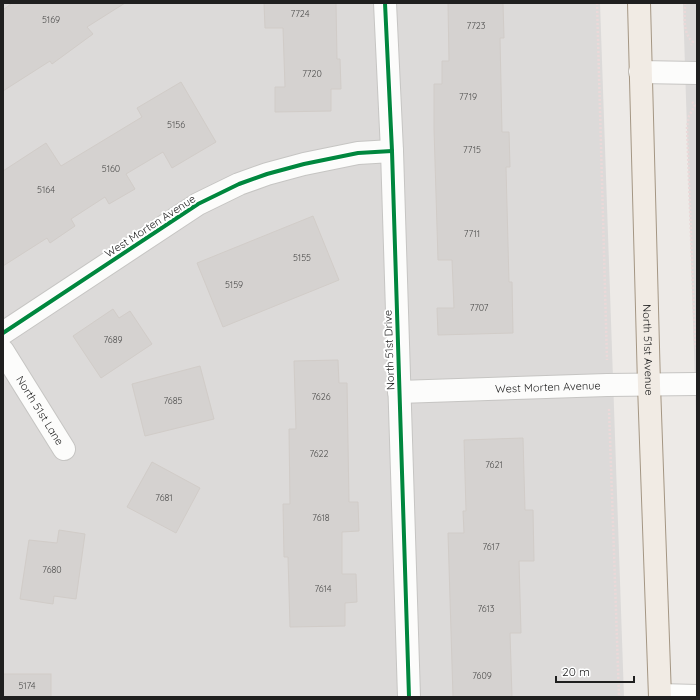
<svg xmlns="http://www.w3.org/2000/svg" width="700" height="700" font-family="Quicksand,sans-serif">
  <rect width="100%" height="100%" fill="#edeae7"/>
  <!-- residential -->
  <g fill="#dcdad9">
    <polygon points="3,3 600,3 624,697 3,697"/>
    <polygon points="683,3 697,3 697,446"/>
  </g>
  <!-- building -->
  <g fill="#d5d2d0" stroke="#d1ccc8">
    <polygon points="12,3 125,3 87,27 93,34 52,64 50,61 3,91 3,10"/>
    <polygon points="264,3 336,3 337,59 340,59 341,89 331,89 331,111 275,112 275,87 285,87 283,28 265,28"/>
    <polygon points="448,3 503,3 504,38 500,38 502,132 509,132 510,167 506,167 509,282 512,282 513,333 438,335 437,308 454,308 452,260 438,260 434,129 434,84 442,84 442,61 449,61"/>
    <polygon points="181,82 216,142 172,168 163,152 126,174 135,189 109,204 105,197 71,219 75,226 50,243 47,238 3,266 3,171 46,143 61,166 142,117 137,108"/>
    <polygon points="313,216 339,280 223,327 197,263"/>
    <polygon points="113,309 119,318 130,311 152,344 101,378 73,336"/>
    <polygon points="338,360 339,383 347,383 349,502 358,502 359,531 342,532 342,574 356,574 357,602 345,603 345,626 290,627 288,557 284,557 283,504 290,504 289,429 296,429 294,361"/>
    <polygon points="200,366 214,419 145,436 132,384"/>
    <polygon points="523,438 525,510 533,510 534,561 519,561 521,633 510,633 512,697 453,697 448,533 464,533 463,511 466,511 464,440"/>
    <polygon points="152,462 200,488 176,533 127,507"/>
    <polygon points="59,530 85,534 76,599 54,596 53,604 20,599 29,540 57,543"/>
    <rect x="3" y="674" width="48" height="23"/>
  </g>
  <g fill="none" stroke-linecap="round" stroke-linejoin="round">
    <!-- minor casing -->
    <g stroke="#c6c5c3" stroke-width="24">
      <g id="minor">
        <polyline points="385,3 392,151 409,697"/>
        <polyline points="640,72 697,73"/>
        <polyline points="3,333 198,204 239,184 267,174 304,164 358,153 392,151"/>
        <path id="s1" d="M3 351 64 449"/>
        <path id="s2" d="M399 392 607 385 697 384"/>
        <polyline points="660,695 697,696"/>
      </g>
    </g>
    <!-- primary casing -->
    <g stroke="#a49683" stroke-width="24">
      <g id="primary">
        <path id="s3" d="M639 3 649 385 660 697"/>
      </g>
    </g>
    <!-- path -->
    <g stroke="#ebd9d9" stroke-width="2.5" stroke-dasharray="2 2" stroke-linecap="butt">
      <polyline points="597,3 607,360"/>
      <path d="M685 3C685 16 682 33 693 42L691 45"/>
      <polyline points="692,102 695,105 689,116 687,127 695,344 697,349"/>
      <polyline points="609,409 619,697"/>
    </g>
    <!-- minor -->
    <use href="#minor" stroke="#fcfcfb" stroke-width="22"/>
    <!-- primary -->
    <use href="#primary" stroke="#f1ebe4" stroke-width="22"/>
    <!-- cycleway casing -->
    <g stroke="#fff" stroke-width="6">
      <g id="cycleway">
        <polyline points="385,3 392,151 409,697"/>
        <polyline points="3,333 198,204 239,184 267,174 304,164 358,153 392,151"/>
      </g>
    </g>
    <!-- cycleway -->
    <use href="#cycleway" stroke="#00873e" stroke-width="4"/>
  </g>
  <g text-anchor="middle" stroke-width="4" stroke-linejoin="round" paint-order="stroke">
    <!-- number labels -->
    <g font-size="9" fill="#4c4c4b">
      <text x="300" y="17">7724</text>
      <text x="51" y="23">5169</text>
      <text x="476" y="29">7723</text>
      <text x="312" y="77">7720</text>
      <text x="468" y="100">7719</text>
      <text x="176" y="128">5156</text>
      <text x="472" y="153">7715</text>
      <text x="111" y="172">5160</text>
      <text x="46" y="193">5164</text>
      <text x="472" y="237">7711</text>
      <text x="302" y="261">5155</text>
      <text x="234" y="288">5159</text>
      <text x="479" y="311">7707</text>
      <text x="113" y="343">7689</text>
      <text x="321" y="400">7626</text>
      <text x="173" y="404">7685</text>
      <text x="319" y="457">7622</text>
      <text x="494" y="468">7621</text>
      <text x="164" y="501">7681</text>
      <text x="321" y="521">7618</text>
      <text x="491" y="550">7617</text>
      <text x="52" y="573">7680</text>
      <text x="323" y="592">7614</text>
      <text x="486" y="612">7613</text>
      <text x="482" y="679">7609</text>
      <text x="27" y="689">5174</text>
    </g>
    <!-- street labels -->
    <g font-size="11" fill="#1f1f1f" stroke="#fff">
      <text transform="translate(150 226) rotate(-33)" y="4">West Morten Avenue</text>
      <text transform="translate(389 350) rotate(-92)" y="4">North 51st Drive</text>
      <text dy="4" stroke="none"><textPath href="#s3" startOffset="347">North 51st Avenue</textPath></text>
      <text dy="4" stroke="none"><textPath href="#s2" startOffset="149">West Morten Avenue</textPath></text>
      <text dy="4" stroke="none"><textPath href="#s1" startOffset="70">North 51st Lane</textPath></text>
    </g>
  </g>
  <!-- border -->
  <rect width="700" height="700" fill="none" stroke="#1f1f1f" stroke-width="8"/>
  <!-- scale -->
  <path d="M556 676v6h78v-6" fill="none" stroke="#1f1f1f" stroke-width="2"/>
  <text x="562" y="676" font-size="12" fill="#1f1f1f" stroke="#ffffff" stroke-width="3" paint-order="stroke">20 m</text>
</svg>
